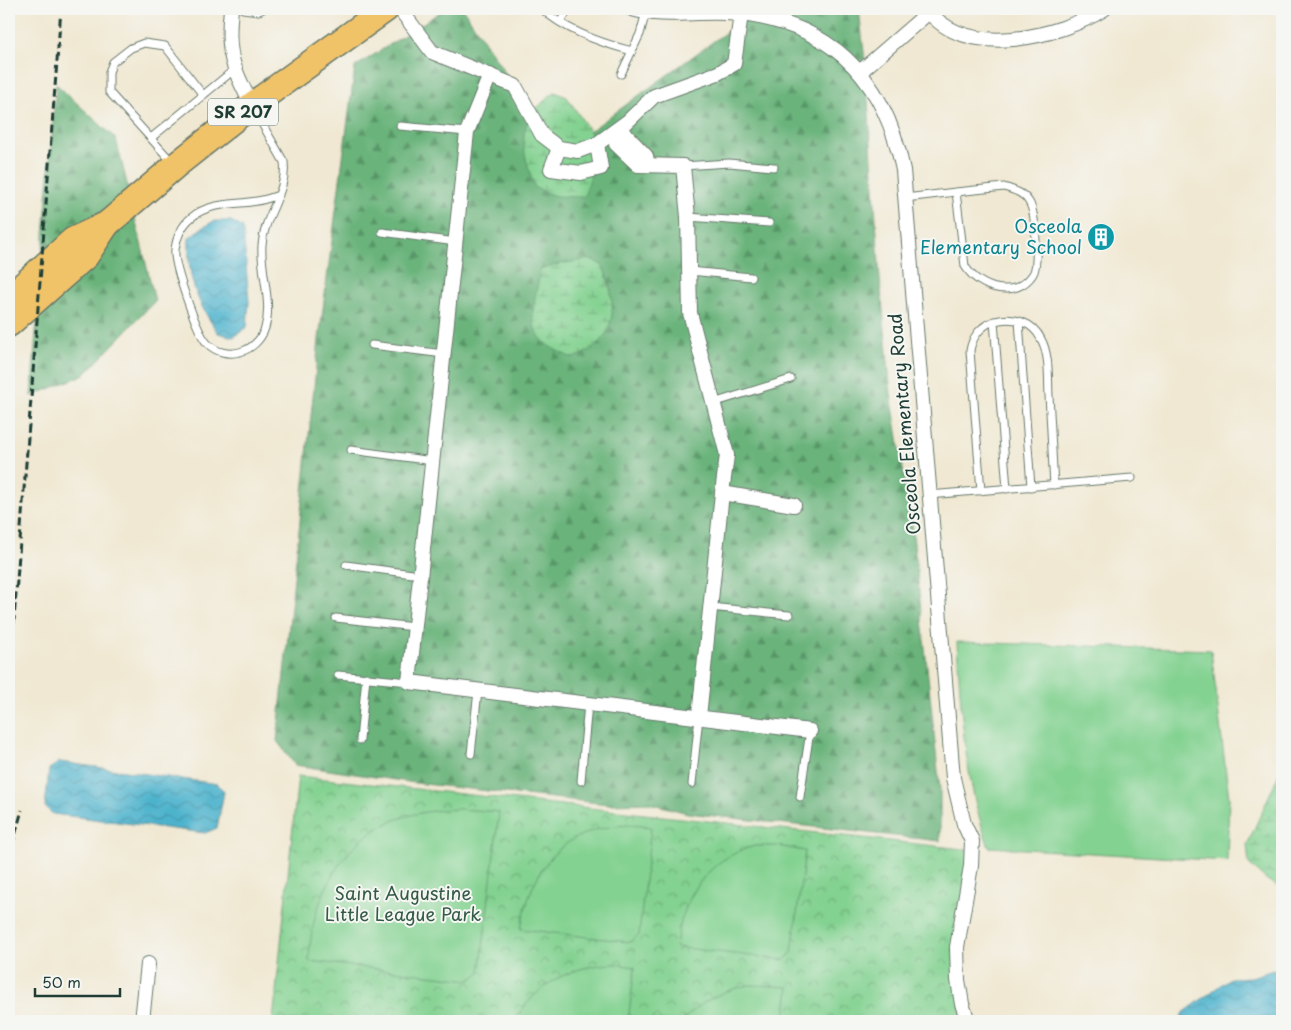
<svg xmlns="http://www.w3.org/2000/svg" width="1291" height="1030" font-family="'Playpen Sans',sans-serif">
  <defs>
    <pattern id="forest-firs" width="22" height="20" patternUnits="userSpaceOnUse" patternTransform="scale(1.25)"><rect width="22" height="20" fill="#6ab47b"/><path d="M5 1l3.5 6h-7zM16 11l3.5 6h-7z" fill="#579466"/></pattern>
    <pattern id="wetland-marsh" width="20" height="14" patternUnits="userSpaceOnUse" patternTransform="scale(1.25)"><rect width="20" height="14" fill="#83d291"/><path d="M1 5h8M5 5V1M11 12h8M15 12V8" fill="none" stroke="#6bac77"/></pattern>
    <pattern id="park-crowns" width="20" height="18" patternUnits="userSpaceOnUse" patternTransform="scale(1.25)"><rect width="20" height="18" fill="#83d291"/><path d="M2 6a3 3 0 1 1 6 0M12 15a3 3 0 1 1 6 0" fill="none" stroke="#6bac77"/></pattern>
    <pattern id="water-waves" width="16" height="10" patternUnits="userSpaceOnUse" patternTransform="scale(1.25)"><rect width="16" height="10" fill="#4eb3cd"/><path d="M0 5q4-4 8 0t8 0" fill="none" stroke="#4093a7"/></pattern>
  </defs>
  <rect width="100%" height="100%" fill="#f6f6f2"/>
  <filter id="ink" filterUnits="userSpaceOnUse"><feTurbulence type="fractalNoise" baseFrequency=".02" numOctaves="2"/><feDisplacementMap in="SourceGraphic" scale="10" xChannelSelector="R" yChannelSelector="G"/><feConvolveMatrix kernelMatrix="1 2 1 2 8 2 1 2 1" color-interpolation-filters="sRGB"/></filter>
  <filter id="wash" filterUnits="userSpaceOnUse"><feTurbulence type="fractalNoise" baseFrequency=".0096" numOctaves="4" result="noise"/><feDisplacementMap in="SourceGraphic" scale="20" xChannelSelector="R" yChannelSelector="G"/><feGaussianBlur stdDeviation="1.12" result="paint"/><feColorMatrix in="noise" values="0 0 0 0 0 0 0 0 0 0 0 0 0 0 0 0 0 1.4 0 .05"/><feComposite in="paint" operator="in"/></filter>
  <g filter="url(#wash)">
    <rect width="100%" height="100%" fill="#f0e8d2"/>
    <!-- forest -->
    <g fill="url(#forest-firs)" stroke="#447858" fill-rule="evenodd">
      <path d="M445 9H463L533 115 593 169 590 131 758 9H859L866 70 880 279 891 394 912 525 940 790V841L688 813 649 803 608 804 415 783 295 765 277 741 319 339 355 67ZM590 260 603 266 612 290 559 264Z"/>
      <polygon points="56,84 116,139 130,196 42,261"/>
      <polygon points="133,210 155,301 84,375 31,396 38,307"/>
    </g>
    <!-- wetland -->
    <g fill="url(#wetland-marsh)" stroke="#518862">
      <path d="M555 92 567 97 591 133 593 169 584 197 555 196 535 188C530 173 522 152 524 135 525 119 543 100 555 92Z"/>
      <path d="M591 259 603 266C618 306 619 342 573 358 521 338 531 316 541 270L559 264Z"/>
      <polygon points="1282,767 1282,889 1267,880 1249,864 1247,845"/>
    </g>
    <!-- park -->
    <polygon fill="url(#park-crowns)" stroke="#518862" points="298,776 972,850 957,947 968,1021 273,1021"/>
    <!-- garden -->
    <g fill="#83d291" stroke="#518862">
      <path d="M957 642 1211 650 1229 798 1227 861 989 847C964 780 961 712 957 642Z"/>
      <path d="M460 809 499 812 480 973 470 980 309 961C310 914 330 862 369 834 395 815 428 810 460 809Z"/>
      <path d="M630 825 651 827 639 935 630 942 521 929C532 866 562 827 630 825Z"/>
      <path d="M755 846H778L805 851 792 953 784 960 676 947C682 899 706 858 755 846Z"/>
      <path d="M617 964 635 967 628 1021H515C536 983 574 964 617 964Z"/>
      <path d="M750 985 789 987 785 1021H683C700 1001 724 990 750 985Z"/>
    </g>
    <!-- water -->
    <g fill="url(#water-waves)" stroke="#367880">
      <path d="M214 221H231L243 228 249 302 247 327 234 337 218 333C196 300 187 279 189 238L200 229Z"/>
      <polygon points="60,762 218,784 224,792 217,828 205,833 53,814 45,807 49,769"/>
      <polygon points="1282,967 1282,1021 1180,1021 1182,1014 1230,978 1252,977"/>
    </g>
  </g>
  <g filter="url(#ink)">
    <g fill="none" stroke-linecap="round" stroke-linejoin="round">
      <!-- lane casing -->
      <g stroke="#68796b" stroke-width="9">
        <g id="lane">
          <polyline points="243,9 259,11 263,9"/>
          <path d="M542 9C566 31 601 43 632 51"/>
          <polyline points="560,22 569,9"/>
          <polyline points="621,74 640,34 646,12"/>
          <path d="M253 108 284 162C288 192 264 215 262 245 260 272 273 302 265 328 257 353 225 362 207 343 197 333 173 264 175 250 176 238 182 225 192 217 210 202 235 205 257 201 265 200 272 197 279 195"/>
          <polyline points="400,126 467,132"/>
          <polyline points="151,138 235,69"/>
          <polyline points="173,163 109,92 109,72 113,62 131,48 144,43 165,46 203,95"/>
          <polyline points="683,166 729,163 774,167"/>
          <path d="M1004 187C1014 190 1024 193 1029 202 1036 213 1039 264 1033 274 1016 300 979 289 965 266L956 192Z"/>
          <polyline points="905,198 956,192"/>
          <polyline points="688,217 769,223"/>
          <polyline points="382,232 456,242"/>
          <polyline points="690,271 751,277"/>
          <polyline points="994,321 1007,489"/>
          <polyline points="1019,321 1031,487"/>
          <polyline points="372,345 444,354"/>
          <polyline points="713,403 791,379"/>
          <polyline points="351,450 433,461"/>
          <path d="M981 491 970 351C972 337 981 325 995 321 1013 316 1033 322 1041 339 1050 355 1048 379 1049 396 1051 426 1052 455 1054 485"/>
          <polyline points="929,495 1132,478"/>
          <polyline points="346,565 420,575"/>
          <polyline points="710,607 789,615"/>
          <polyline points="336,618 414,627"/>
          <polyline points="338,675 409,682"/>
          <polyline points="360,740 366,677"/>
          <polyline points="471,754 478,691"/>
          <polyline points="581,781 588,704"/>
          <polyline points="692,784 699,717"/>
          <polyline points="800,797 810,731"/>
        </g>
      </g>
      <!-- street casing -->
      <g stroke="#68796b" stroke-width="16">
        <g id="street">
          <path d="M231 9C226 51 232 68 252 105"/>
          <polyline points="400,9 432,52 515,86 542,135 559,148 578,151 597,144 627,122 654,96 718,73 734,64 741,14"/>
          <path d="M632 9C663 18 695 11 727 13 826 19 884 74 903 170L953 778 964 824 972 841 971 866 957 947 958 980 962 1004 968 1021"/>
          <path d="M927 9C965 61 1059 37 1104 9"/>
          <polyline points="861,71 929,12"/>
          <polyline points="490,75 467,132 409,682 810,731"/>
          <polyline points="614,132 617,135 616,144 638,165 683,166 688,217 690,313 727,455 722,493"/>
          <polyline points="617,135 626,135 646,156 648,165"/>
          <polyline points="559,148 551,169 581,173 601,168 597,144"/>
          <polyline points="699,717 722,493 794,505"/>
          <polyline points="142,1021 148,964"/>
        </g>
      </g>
      <!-- highway casing -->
      <g stroke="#68796b" stroke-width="28">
        <g id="highway">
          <polyline points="9,298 73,240 107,224 175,166 252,105 386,9"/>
          <polyline points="9,324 86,256 107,224"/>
        </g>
      </g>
      <!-- lane -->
      <use href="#lane" stroke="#fff" stroke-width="7"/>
      <!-- street -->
      <use href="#street" stroke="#fff" stroke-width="14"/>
      <!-- highway -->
      <use href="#highway" stroke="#f1c369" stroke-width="25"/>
      <!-- rail -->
      <g stroke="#1f3d34" stroke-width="3" stroke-dasharray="8 4" stroke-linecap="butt">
        <polyline points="9,684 61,9"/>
        <polyline points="9,857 22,810"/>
      </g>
    </g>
  </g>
  <!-- icons -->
  <defs>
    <g id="building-disc" transform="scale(1.4375)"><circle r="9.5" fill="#0f9aa8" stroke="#f6f6f2"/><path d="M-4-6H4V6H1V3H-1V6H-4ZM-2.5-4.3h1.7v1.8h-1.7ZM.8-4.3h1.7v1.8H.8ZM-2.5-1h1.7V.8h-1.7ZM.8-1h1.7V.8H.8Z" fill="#fff"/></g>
  </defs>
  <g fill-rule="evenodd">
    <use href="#building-disc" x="1101" y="237"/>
  </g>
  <g text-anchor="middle" stroke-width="4" stroke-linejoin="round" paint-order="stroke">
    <!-- shield labels -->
    <rect fill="#f6f6f2" stroke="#60746d" stroke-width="1" x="208" y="98.5" width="70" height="27" rx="4"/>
    <g font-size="16" font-weight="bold" fill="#1f3d34">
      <text x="243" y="118">SR 207</text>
    </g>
    <!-- culture labels -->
    <g font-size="18" fill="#0d838f" stroke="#f6f6f2" text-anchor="end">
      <text x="1082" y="233">Osceola<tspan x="1082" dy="21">Elementary School</tspan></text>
    </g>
    <!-- street labels -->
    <g font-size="18" fill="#1f3d34" stroke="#f6f6f2">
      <text transform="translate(905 424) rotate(-95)" y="6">Osceola Elementary Road</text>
    </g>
    <!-- park labels -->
    <g font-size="18" fill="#335b47" stroke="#f6f6f2">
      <text x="403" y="900">Saint Augustine<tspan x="403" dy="21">Little League Park</tspan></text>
    </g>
  </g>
  <!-- margin -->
  <rect width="1291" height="1030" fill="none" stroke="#f6f6f2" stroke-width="30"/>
  <!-- scale -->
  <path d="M35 988v8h85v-8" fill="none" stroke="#1f3d34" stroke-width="2.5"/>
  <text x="42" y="988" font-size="15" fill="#1f3d34" stroke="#f6f6f2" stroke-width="4" paint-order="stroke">50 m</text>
</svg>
